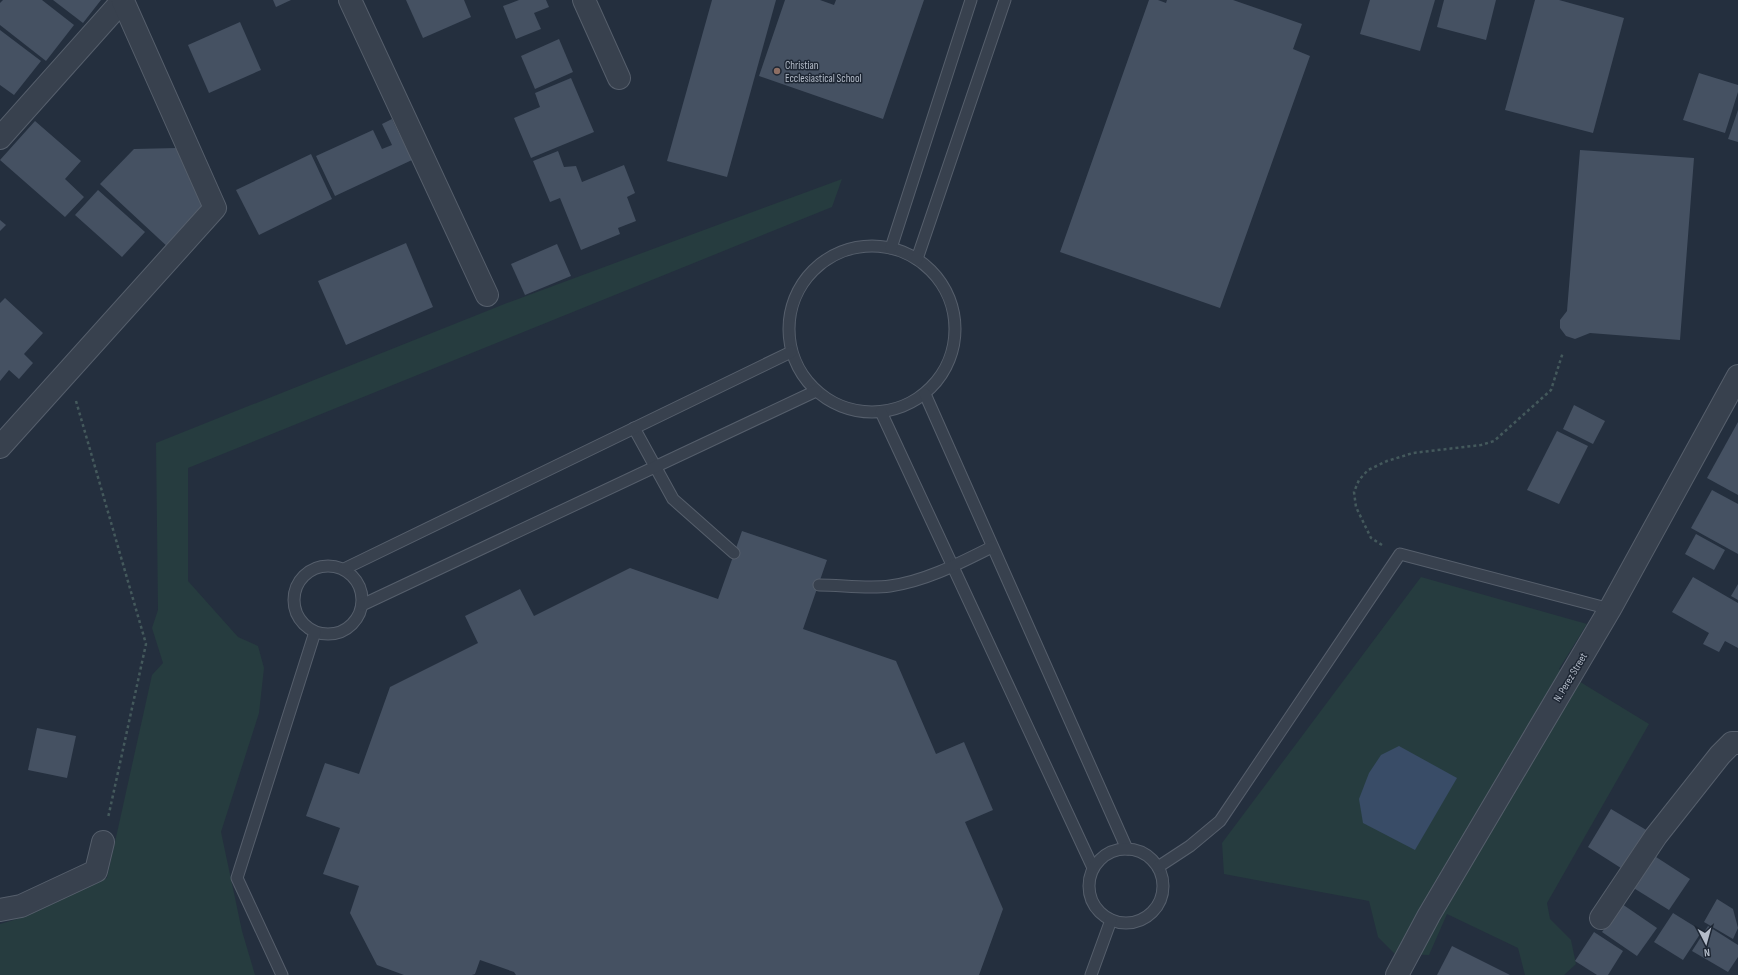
<svg xmlns="http://www.w3.org/2000/svg" width="1738" height="975" font-family="'Sofia Sans Condensed',sans-serif">
  <rect width="100%" height="100%" fill="#242f3e"/>
  <!-- green -->
  <g fill="#263c3f">
    <polygon points="842,179 832,207 188,468 188,581 238,637 258,646 264,668 259,713 221,832 242,931 255,975 0,975 0,924 24,917 107,878 152,675 163,663 152,628 158,610 156,443 507,303"/>
    <polygon points="1421,577 1587,624 1559,669 1649,724 1547,903 1550,919 1571,940 1576,964 1564,975 1525,975 1518,948 1447,914 1429,955 1395,954 1378,937 1369,901 1224,874 1222,843"/>
  </g>
  <!-- water -->
  <polygon fill="#394c67" points="1399,746 1457,778 1415,850 1363,823 1359,799 1369,773 1381,755"/>
  <!-- building -->
  <g fill="#455162">
    <polygon points="3,0 42,0 74,25 46,61 0,25 0,3"/>
    <polygon points="53,0 101,0 83,23"/>
    <polygon points="273,0 291,0 276,7"/>
    <polygon points="406,0 464,0 471,17 423,38"/>
    <polygon points="519,0 546,0 549,7 534,13 541,29 516,39 503,6"/>
    <polygon points="712,0 776,0 727,177 667,161"/>
    <polygon points="785,0 820,0 834,5 836,0 924,0 883,119 759,76"/>
    <polygon points="1149,0 1158,0 1166,3 1167,0 1233,0 1302,24 1293,49 1310,56 1220,308 1060,252"/>
    <polygon points="1370,0 1435,0 1420,51 1360,34"/>
    <polygon points="1444,0 1496,0 1486,40 1437,27"/>
    <polygon points="1535,0 1559,0 1624,18 1593,133 1505,110"/>
    <polygon points="240,22 261,70 209,93 188,45"/>
    <polygon points="0,30 41,61 14,95 0,85"/>
    <polygon points="559,39 573,72 535,89 521,56"/>
    <polygon points="1699,73 1738,85 1738,92 1725,133 1683,120"/>
    <polygon points="571,78 594,132 531,158 514,118 540,107 535,93"/>
    <polygon points="1738,110 1738,142 1728,139"/>
    <polygon points="392,119 412,160 335,196 316,156 373,130 382,149 392,145 382,124"/>
    <polygon points="35,121 81,161 65,179 84,197 65,217 0,160"/>
    <polygon points="177,148 190,165 204,213 170,249 100,184 134,149"/>
    <polygon points="1580,150 1694,158 1680,340 1590,333 1575,339 1566,336 1560,328 1560,320 1567,311"/>
    <polygon points="558,151 564,167 576,166 582,182 624,165 635,193 627,197 636,221 618,228 620,234 581,250 560,198 550,202 533,161"/>
    <polygon points="311,154 332,199 259,235 236,190"/>
    <polygon points="98,190 145,232 122,257 75,215"/>
    <polygon points="0,220 6,225 0,231"/>
    <polygon points="406,243 433,307 346,345 318,281"/>
    <polygon points="557,244 571,276 525,295 511,264"/>
    <polygon points="5,298 43,333 24,354 33,363 19,379 9,370 0,381 0,303"/>
    <polygon points="1574,405 1605,421 1593,444 1563,429"/>
    <polygon points="1738,422 1738,495 1707,478"/>
    <polygon points="1557,431 1588,446 1559,504 1527,490"/>
    <polygon points="1712,490 1738,504 1738,554 1691,528"/>
    <polygon points="742,531 827,560 803,629 896,661 936,754 964,742 993,810 965,822 1003,909 979,975 516,975 514,972 480,960 475,974 472,975 404,975 377,965 350,913 359,886 323,874 340,828 306,816 325,763 359,774 390,687 478,643 465,616 520,589 534,616 630,568 718,599"/>
    <polygon points="1696,534 1725,550 1714,570 1685,554"/>
    <polygon points="1693,577 1738,603 1738,648 1725,641 1719,652 1703,644 1709,633 1672,612"/>
    <polygon points="1738,584 1738,600 1731,596"/>
    <polygon points="37,728 76,736 67,778 28,770"/>
    <polygon points="1611,809 1648,831 1624,870 1588,847"/>
    <polygon points="1653,855 1690,879 1669,910 1632,887"/>
    <polygon points="1717,899 1733,909 1738,928 1733,939 1704,922"/>
    <polygon points="1622,904 1657,928 1637,956 1602,932"/>
    <polygon points="1673,913 1702,931 1683,960 1654,942"/>
    <polygon points="1708,926 1738,945 1738,957 1728,972 1692,951"/>
    <polygon points="1594,932 1623,951 1608,975 1597,975 1575,961"/>
    <polygon points="1452,946 1510,975 1437,975"/>
  </g>
  <g fill="none" stroke-linecap="round" stroke-linejoin="round">
    <!-- service casing -->
    <g stroke="#565f6c" stroke-width="13">
      <g id="service">
        <circle cx="872" cy="329" r="83"/>
        <polyline points="891,248 971,0"/>
        <polyline points="917,259 1005,0"/>
        <polyline points="925,394 1127,849"/>
        <polyline points="881,412 1093,868"/>
        <polyline points="634,428 673,499 734,553"/>
        <circle cx="328" cy="600" r="34"/>
        <polyline points="344,569 791,352"/>
        <path d="M819 585C841 585 868 589 890 586 926 581 960 563 992 547"/>
        <polyline points="362,605 816,391"/>
        <circle cx="1126" cy="886" r="37"/>
        <polyline points="1158,867 1190,846 1220,821 1400,554 1610,609"/>
        <polyline points="282,975 237,878 315,632"/>
        <polyline points="1091,975 1111,920"/>
      </g>
    </g>
    <!-- minor casing -->
    <g stroke="#565f6c" stroke-width="24">
      <g id="minor">
        <polyline points="350,0 487,295"/>
        <polyline points="584,0 619,78"/>
        <polyline points="0,138 123,0"/>
        <polyline points="0,447 215,208 123,1"/>
        <polyline points="0,910 21,906 96,871 103,842"/>
        <polyline points="1601,918 1656,836 1720,755 1732,743 1738,743"/>
        <polyline points="1397,975 1429,915 1610,609 1738,376"/>
      </g>
    </g>
    <!-- path -->
    <g stroke="#44595c" stroke-width="2.5" stroke-dasharray="3 3" stroke-linecap="butt">
      <polyline points="76,401 146,644 108,818"/>
      <polyline points="1382,545 1371,538 1356,507 1354,492 1359,480 1368,470 1387,461 1413,453 1481,445 1494,441 1551,390 1563,352"/>
    </g>
    <!-- service -->
    <use href="#service" stroke="#38414e" stroke-width="11"/>
    <!-- minor -->
    <use href="#minor" stroke="#38414e" stroke-width="22"/>
  </g>
  <!-- markers -->
  <circle fill="#8d6e63" stroke="#1d2633" stroke-width="1.5" cx="777" cy="71" r="4"/>
  <g text-anchor="middle" stroke-width="3" stroke-linejoin="round" paint-order="stroke">
    <!-- poi labels -->
    <g font-size="11" fill="#b4bcc9" stroke="#1d2633" text-anchor="start">
      <text x="785" y="69">Christian<tspan x="785" dy="13">Ecclesiastical School</tspan></text>
    </g>
    <!-- street labels -->
    <g font-size="11" fill="#b4bcc9" stroke="#1d2633">
      <text transform="translate(1570 677) rotate(-59)" y="4">N. Perez Street</text>
    </g>
  </g>
  <!-- north arrow -->
  <g transform="translate(1706 943) rotate(174)" stroke="#1d2633" stroke-width="3" paint-order="stroke">
  <path d="M0-3L7 15L0 10L-7 15Z" fill="#b4bcc9"/>
  <text y="-6" font-size="11" font-weight="bold" text-anchor="middle" fill="#b4bcc9">N</text>
  </g>
</svg>
